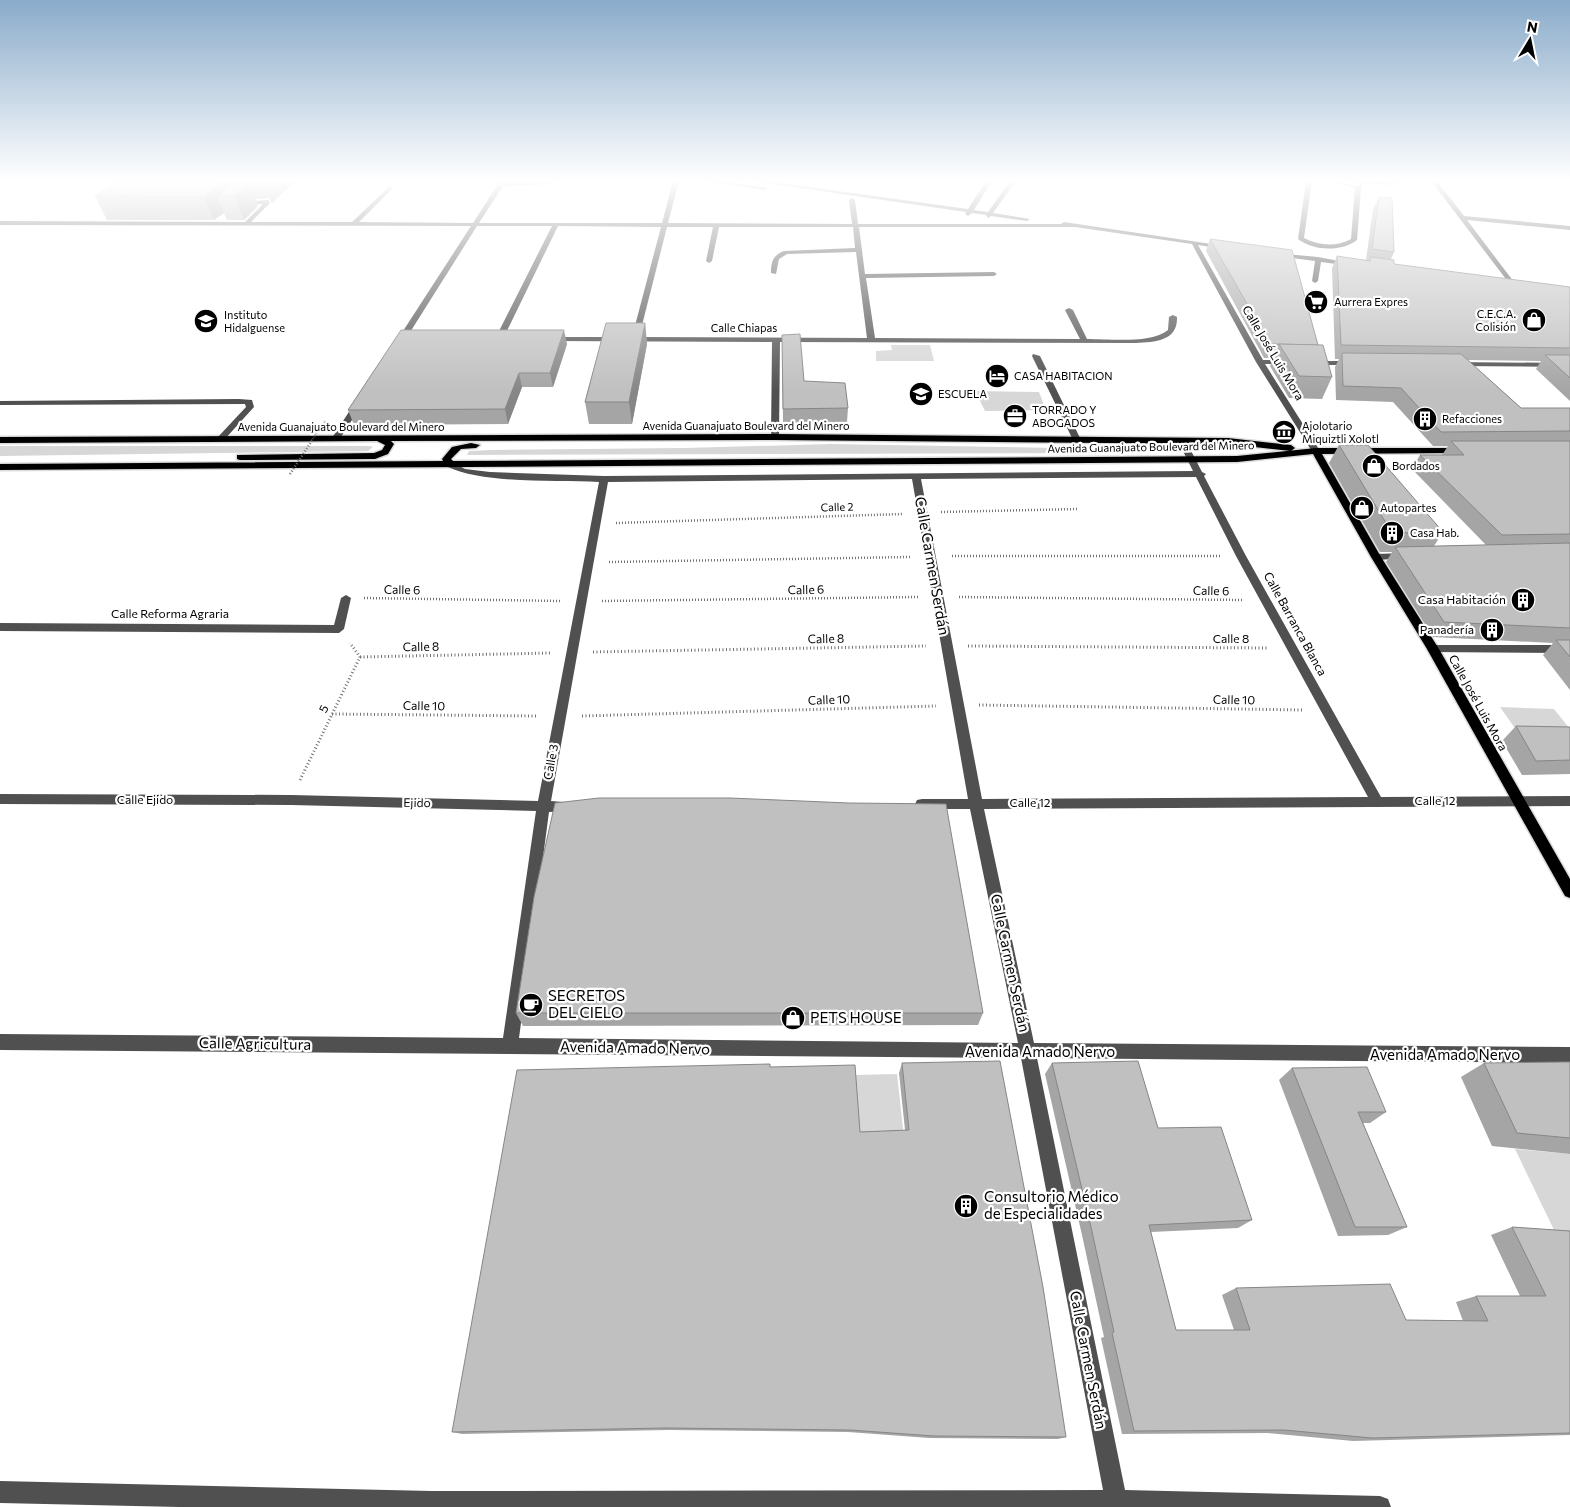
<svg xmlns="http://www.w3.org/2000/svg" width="1570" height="1507" font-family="Commissioner,sans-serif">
  <rect width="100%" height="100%" fill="#fff"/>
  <!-- green -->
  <g fill="#d7d7d7">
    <polygon points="891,345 930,345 934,361 876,361 876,351 892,350"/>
    <polygon points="975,391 1039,392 1046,410 985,411"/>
    <polygon points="832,444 1110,449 1115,451 1113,453 467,455 469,451 493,450 685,448"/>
    <polygon points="0,446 369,446 373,447 368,451 0,456"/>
    <polygon points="1500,707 1554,709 1570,729 1524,741"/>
    <polygon points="897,1074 904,1138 859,1140 854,1075"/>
    <polygon points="1515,1149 1570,1154 1570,1232 1555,1232"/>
  </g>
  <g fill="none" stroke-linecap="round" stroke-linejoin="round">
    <!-- major casing -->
    <g stroke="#dbdbdb" stroke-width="3">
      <g id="major">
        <polygon points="775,434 1228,438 1291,445 1295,448 1291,451 1228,444 775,440 391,441 394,444 388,454 375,459 240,460 237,459 237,455 374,453 382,450 385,445 377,441 0,443 0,437"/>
        <polygon points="471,443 480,445 476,448 461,449 451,459 453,461 1237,456 1316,448 1463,448 1463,452 1460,453 1322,454 1381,557 1439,649 1570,879 1570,898 1565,896 1427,649 1371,557 1313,454 1237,462 0,470 0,464 443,461 442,459 452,447"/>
      </g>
    </g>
    <!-- path-far1 -->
    <g stroke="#727272" stroke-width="2.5" stroke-dasharray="1 2" stroke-linecap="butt">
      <polyline points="941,512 1078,509"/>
      <polyline points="616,523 903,514"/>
      <polyline points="952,556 1220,556"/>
      <polyline points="609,562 910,557"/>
      <polyline points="959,597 1243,600"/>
      <polyline points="364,598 561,601"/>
      <polyline points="602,601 918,597"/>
    </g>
    <!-- path -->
    <g stroke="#727272" stroke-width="3" stroke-dasharray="1 2.5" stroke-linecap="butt">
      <polyline points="968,646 1269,648"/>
      <polyline points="593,652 926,646"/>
      <polyline points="360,657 551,653"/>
      <polyline points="979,705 1303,710"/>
      <polyline points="332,714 538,716"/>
      <polyline points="582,716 936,706"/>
      <polyline points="300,780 360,657 350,643"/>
    </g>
    <!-- minor -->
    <g fill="#505050" fill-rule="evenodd">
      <path d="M500 181 560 184 503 186 479 223H662L673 181H679L668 223 852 224 849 200 852 198 855 200 858 224H1061L1064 222 1225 246 1223 249 1198 245 1263 360H1288L1292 362 1288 364H1265L1320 451 1313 453 1256 362 1192 244 1075 227H859L865 274 994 272 997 274 994 276 866 278 875 338 1080 339 1065 310 1069 308 1073 310 1087 339C1109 339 1151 344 1168 330L1169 317 1173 315 1177 317C1178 341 1155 342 1136 343L780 342 779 437 775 440 771 437 772 342 550 341 546 339 550 337H632L661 227 558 226 503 339 499 341 495 339 552 226H477L402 345 398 347 394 345 471 226 0 225V221L245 222 263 204 242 205 240 202 268 200 270 203 251 222H352L390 186 392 189 359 222 473 223ZM667 227H713L706 261 709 263 712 261 719 227H853L855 248 784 251C773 255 771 262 771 273L776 274 779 259 787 254 856 252 867 338 639 337Z"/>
      <polygon points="705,181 720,181 768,188 765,190"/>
      <polygon points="752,181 766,181 968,209 986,181 992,181 974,210 988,212 1010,181 1016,181 993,213 1030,219 1027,221 991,216 988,218 986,215 972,213 968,216 965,214 966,212"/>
      <path d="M1306 181H1312L1304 238C1319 246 1336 247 1351 239L1355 188 1330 181 1357 186 1360 183 1346 181H1401L1387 185 1365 183 1361 188 1357 240C1342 252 1313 251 1298 239Z"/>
      <polygon points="1431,181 1437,181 1464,216 1570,226 1570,230 1467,220 1517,286 1512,287"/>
      <polygon points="1275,253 1318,257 1355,264 1352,266 1321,262 1318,281 1315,283 1312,281 1315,261 1277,256"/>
      <polygon points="1033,354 1040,356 1081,440 1080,442 1073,440 1032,356"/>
      <polygon points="1310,361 1353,361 1357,363 1353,365 1310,365"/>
      <polygon points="1452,362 1570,363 1570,367 1455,366 1451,364"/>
      <polygon points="239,399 252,400 254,407 224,440 221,441 217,438 246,407 245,404 0,405 0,401"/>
      <polygon points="356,401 363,403 339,440 333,440 332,438"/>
      <path d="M1182 438 1186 441 1202 472 1206 474 1204 476 1246 556 1381 797 1570 796V806L984 809 1034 1043 1570 1047V1063L1037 1058 1125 1490 1380 1496 1388 1499 1391 1507H179L0 1503V1481L432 1491 1103 1490 1021 1058 0 1050V1034L503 1038 536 811 291 805 0 804V794L291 795 538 801 599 482C558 480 483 484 448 467V463H454L465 469 490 472 604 476 1193 471 1178 441ZM1196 477 1236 556 1368 797 982 799 921 479ZM912 479 968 799H922L917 800 915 804 917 808 922 809H970L1018 1043 519 1038 549 812 575 811 577 807 575 803 551 801 608 482Z"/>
      <polygon points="1405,553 1409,554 1409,558 1376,560 1371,557 1376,554"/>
      <polygon points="346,595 351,598 344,629 339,633 0,631 0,623 334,625 341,598"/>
      <polygon points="1433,645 1570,645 1570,653 1429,652 1427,649"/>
    </g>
    <!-- major -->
    <use href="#major" fill="#000" fill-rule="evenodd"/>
    <!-- path-bridge-far1 -->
    <polyline stroke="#727272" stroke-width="2" stroke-dasharray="0.5 1" stroke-linecap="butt" points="312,440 325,421"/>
    <!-- path-bridge -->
    <polyline stroke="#727272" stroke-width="2.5" stroke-dasharray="1 2" stroke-linecap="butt" points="290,474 313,439"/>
  </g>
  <!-- wall -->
  <g fill="#a5a5a5">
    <polygon points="119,181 295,181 272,203 268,198 255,199 258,206 244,220 227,220 224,213 214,220 107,220 95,196"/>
    <polygon points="1379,197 1394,252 1391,259 1394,264 1570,287 1570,401 1536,369 1541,361 1468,360 1521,408 1570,408 1570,690 1543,655 1553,643 1433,637 1386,562 1392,552 1380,552 1329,463 1339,445 1443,532 1434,546 1486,545 1412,469 1420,455 1442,455 1448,446 1433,446 1393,402 1336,400 1335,367 1339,359 1335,359 1332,268 1337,256 1366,260 1373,209"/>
    <polygon points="1210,239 1318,345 1332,377 1322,399 1289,398 1270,366 1273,358 1264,358 1206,251"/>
    <polygon points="645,323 647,344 632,424 589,424 585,402"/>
    <polygon points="782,335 804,381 848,408 847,422 783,423"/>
    <polygon points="567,344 553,387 522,387 508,424 354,425 348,410"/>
    <polygon points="1516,726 1570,727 1570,774 1522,775 1502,741"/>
    <polygon points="516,1013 983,1013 978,1025 523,1026"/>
    <polygon points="1570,1062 1570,1154 1492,1146 1461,1077 1484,1063"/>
    <polygon points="902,1063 1066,1437 1058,1439 929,1438 848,1432 669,1430 462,1434 452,1432 770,1067 860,1132 905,1130 899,1073"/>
    <polygon points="1052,1063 1158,1128 1252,1220 1238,1228 1151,1232 1176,1330 1234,1330 1222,1295 1236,1288 1406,1320 1463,1321 1456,1302 1476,1296 1520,1296 1491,1235 1512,1227 1570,1231 1570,1435 1353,1441 1268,1433 1122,1434 1101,1338 1104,1337 1082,1235 1045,1074"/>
    <polygon points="1292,1068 1386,1112 1370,1123 1363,1123 1407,1227 1388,1235 1338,1236 1279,1080"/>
  </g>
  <!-- shaded-wall -->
  <g fill="#868686">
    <polygon points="226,181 261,181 268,198 255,199 258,206 244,220 234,196 217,196 224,213 214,220 204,197"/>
    <polygon points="263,181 295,181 272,203"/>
    <polygon points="645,323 647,344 632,424 629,402"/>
    <polygon points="564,330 567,344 553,387 550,373"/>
    <polygon points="519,373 522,387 508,424 505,409"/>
  </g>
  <!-- building -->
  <g fill="#c0c0c0" stroke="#868686">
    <polygon points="119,181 226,181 204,197 95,196"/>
    <polygon points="249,182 234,196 217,196 235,183"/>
    <polygon points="1379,197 1392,198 1394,252 1372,249"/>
    <polygon points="1210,239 1292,250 1318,345 1270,344"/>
    <polygon points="1337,256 1370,261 1371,257 1394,260 1394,264 1570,287 1570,348 1341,345"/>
    <polygon points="606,323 645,323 629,402 585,402"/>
    <polygon points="401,330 564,330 550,373 519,373 505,409 348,410"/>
    <polygon points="800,334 804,381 845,383 848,408 783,409 782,335"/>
    <polygon points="1279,344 1323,345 1332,377 1299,376"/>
    <polygon points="1342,353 1461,354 1521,408 1570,408 1570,431 1441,432 1401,388 1343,386"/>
    <polygon points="1545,355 1570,355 1570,378"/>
    <polygon points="1451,441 1570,441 1570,534 1502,535 1420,455 1464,455"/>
    <polygon points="1339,445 1368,445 1443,532 1392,533"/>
    <polygon points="1570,543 1570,628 1444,622 1395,547"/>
    <polygon points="1556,640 1570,640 1570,657"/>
    <polygon points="1516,726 1570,727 1570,760 1536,761"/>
    <polygon points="599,798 730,798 849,803 946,804 983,1013 516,1013 534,897 555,803"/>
    <polygon points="1000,1061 1043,1287 1066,1437 934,1436 850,1430 665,1428 452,1432 517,1070 770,1064 770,1067 855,1065 860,1132 909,1130 902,1063"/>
    <polygon points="1138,1061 1158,1128 1221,1127 1252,1220 1149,1225 1176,1330 1250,1330 1236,1288 1390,1284 1406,1320 1488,1321 1476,1296 1546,1296 1512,1227 1570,1231 1570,1433 1372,1438 1284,1430 1134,1431 1112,1333 1114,1332 1091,1227 1052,1063"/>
    <polygon points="1564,1062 1570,1062 1570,1138 1517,1133 1484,1063"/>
    <polygon points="1367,1067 1386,1112 1358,1112 1407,1227 1355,1227 1292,1068"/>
  </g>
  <!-- sky -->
  <linearGradient id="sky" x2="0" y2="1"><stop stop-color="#8aabca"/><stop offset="0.46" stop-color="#fff"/><stop offset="1" stop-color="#fff" stop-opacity="0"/></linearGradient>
  <rect width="1570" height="392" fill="url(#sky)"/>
  <!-- icons -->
  <defs>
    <g id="supermarket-disc" transform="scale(1.25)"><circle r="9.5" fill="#000" stroke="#fff"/><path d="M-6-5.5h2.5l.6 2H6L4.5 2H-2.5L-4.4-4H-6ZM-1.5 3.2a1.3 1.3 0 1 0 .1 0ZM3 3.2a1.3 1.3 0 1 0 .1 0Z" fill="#fff"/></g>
    <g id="shop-disc" transform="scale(1.25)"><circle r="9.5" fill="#000" stroke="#fff"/><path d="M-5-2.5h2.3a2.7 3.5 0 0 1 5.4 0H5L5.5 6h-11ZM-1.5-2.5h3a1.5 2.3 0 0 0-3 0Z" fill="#fff"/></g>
    <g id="school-disc" transform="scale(1.25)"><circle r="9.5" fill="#000" stroke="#fff"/><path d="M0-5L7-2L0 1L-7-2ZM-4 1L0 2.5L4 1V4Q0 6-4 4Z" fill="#fff"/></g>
    <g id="hotel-disc" transform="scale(1.25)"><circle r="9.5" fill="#000" stroke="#fff"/><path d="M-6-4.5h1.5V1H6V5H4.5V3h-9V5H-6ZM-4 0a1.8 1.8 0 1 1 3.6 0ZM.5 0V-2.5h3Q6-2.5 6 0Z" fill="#fff"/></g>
    <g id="office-disc" transform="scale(1.25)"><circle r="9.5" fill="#000" stroke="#fff"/><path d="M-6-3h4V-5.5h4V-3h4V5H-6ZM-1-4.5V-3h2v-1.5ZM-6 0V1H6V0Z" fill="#fff"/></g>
    <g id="building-disc" transform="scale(1.25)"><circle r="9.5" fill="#000" stroke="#fff"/><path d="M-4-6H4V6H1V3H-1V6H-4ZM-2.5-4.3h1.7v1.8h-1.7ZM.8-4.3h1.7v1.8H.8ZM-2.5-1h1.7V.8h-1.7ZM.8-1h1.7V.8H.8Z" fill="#fff"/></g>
    <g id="museum-disc" transform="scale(1.25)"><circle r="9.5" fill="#000" stroke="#fff"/><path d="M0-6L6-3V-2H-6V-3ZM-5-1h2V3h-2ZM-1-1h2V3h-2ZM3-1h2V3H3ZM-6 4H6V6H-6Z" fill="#fff"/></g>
    <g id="cafe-disc" transform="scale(1.25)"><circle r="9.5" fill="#000" stroke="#fff"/><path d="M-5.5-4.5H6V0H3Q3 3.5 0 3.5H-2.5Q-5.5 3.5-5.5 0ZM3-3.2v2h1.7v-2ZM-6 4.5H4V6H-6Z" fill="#fff"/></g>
  </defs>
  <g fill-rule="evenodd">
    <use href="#supermarket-disc" x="1316" y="302"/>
    <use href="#shop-disc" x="1534" y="320"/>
    <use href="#school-disc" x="206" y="321"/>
    <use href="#hotel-disc" x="997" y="376"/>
    <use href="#school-disc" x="921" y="394"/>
    <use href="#office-disc" x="1015" y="416"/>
    <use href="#building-disc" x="1425" y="419"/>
    <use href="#museum-disc" x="1284" y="432"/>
    <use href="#shop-disc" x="1374" y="466"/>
    <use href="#shop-disc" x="1362" y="508"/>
    <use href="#building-disc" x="1392" y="533"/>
    <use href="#building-disc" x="1523" y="600"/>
    <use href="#building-disc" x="1492" y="630"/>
    <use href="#cafe-disc" x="531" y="1005"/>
    <use href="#shop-disc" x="793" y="1018"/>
    <use href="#building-disc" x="966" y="1206"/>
  </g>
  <g text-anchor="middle" stroke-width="4.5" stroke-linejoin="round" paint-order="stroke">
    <!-- far-poi labels -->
    <g font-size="11" fill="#000" stroke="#fff" text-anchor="start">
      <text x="1334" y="306">Aurrera Expres</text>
      <text x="1516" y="318" text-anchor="end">C.E.C.A.<tspan x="1516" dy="13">Colisión</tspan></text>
      <text x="224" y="319">Instituto<tspan x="224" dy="13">Hidalguense</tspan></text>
      <text x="1014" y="380">CASA HABITACION</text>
      <text x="938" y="398">ESCUELA</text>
      <text x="1032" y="414">TORRADO Y<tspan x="1032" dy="13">ABOGADOS</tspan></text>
      <text x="1442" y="423">Refacciones</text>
      <text x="1302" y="430">Ajolotario<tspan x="1302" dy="13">Miquiztli Xolotl</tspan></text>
      <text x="1392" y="470">Bordados</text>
      <text x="1380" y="512">Autopartes</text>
      <text x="1410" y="537">Casa Hab.</text>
    </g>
    <!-- far-street labels -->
    <g font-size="11" fill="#000" stroke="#fff">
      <text x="744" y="332">Calle Chiapas</text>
      <text x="746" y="430">Avenida Guanajuato Boulevard del Minero</text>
      <text x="341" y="431">Avenida Guanajuato Boulevard del Minero</text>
      <text transform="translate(1151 447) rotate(-1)" y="4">Avenida Guanajuato Boulevard del Minero</text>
      <text transform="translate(837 507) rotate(-2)" y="4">Calle 2</text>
    </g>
    <!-- street labels -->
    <g font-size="12" fill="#000" stroke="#fff">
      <text transform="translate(1273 353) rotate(59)" y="4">Calle José Luis Mora</text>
      <text transform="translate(402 590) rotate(1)" y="4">Calle 6</text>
      <text transform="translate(806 590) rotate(-1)" y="4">Calle 6</text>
      <text transform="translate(1211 591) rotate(1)" y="4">Calle 6</text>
      <text x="170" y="618">Calle Reforma Agraria</text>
      <text transform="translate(1295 624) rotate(61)" y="4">Calle Barranca Blanca</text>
      <text transform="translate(826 639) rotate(-1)" y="4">Calle 8</text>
      <text x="1231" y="643">Calle 8</text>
      <text transform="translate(421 647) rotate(-1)" y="4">Calle 8</text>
      <text transform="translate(829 700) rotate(-2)" y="4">Calle 10</text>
      <text transform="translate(1234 700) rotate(1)" y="4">Calle 10</text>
      <text transform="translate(1478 703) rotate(61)" y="4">Calle José Luis Mora</text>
      <text transform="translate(424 706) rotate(1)" y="4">Calle 10</text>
      <text transform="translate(324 709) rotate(-64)" y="4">5</text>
      <text transform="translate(551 762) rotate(-80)" y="4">Calle 3</text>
      <text x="145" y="804">Calle Ejido</text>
      <text x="1435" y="805">Calle 12</text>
      <text transform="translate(417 803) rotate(1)" y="4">Ejido</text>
      <text x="1030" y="807">Calle 12</text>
    </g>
    <!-- poi labels -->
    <g font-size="12" fill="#000" stroke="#fff" text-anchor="end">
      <text x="1506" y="604">Casa Habitación</text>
      <text x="1474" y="634">Panadería</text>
    </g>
    <!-- near-street labels -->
    <g font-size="15" fill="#000" stroke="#fff">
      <text transform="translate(932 566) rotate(80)" y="5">Calle Carmen Serdán</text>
      <text transform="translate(1010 963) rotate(78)" y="5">Calle Carmen Serdán</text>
      <text transform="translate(255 1044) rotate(1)" y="5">Calle Agricultura</text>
      <text transform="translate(635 1048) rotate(1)" y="5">Avenida Amado Nervo</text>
      <text x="1040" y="1057">Avenida Amado Nervo</text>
      <text x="1445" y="1060">Avenida Amado Nervo</text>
      <text transform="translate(1088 1360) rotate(79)" y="5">Calle Carmen Serdán</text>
    </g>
    <!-- near-poi labels -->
    <g font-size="15" fill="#000" stroke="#fff" text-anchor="start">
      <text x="548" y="1001">SECRETOS<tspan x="548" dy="17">DEL CIELO</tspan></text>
      <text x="810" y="1023">PETS HOUSE</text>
      <text x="984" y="1202">Consultorio Médico<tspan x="984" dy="17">de Especialidades</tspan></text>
    </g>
  </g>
  <!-- north arrow -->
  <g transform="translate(1530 40) rotate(10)" stroke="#ffffff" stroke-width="4" paint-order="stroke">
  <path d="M0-4L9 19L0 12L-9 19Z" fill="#000000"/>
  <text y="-8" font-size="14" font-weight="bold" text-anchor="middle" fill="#000000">N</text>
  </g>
</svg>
